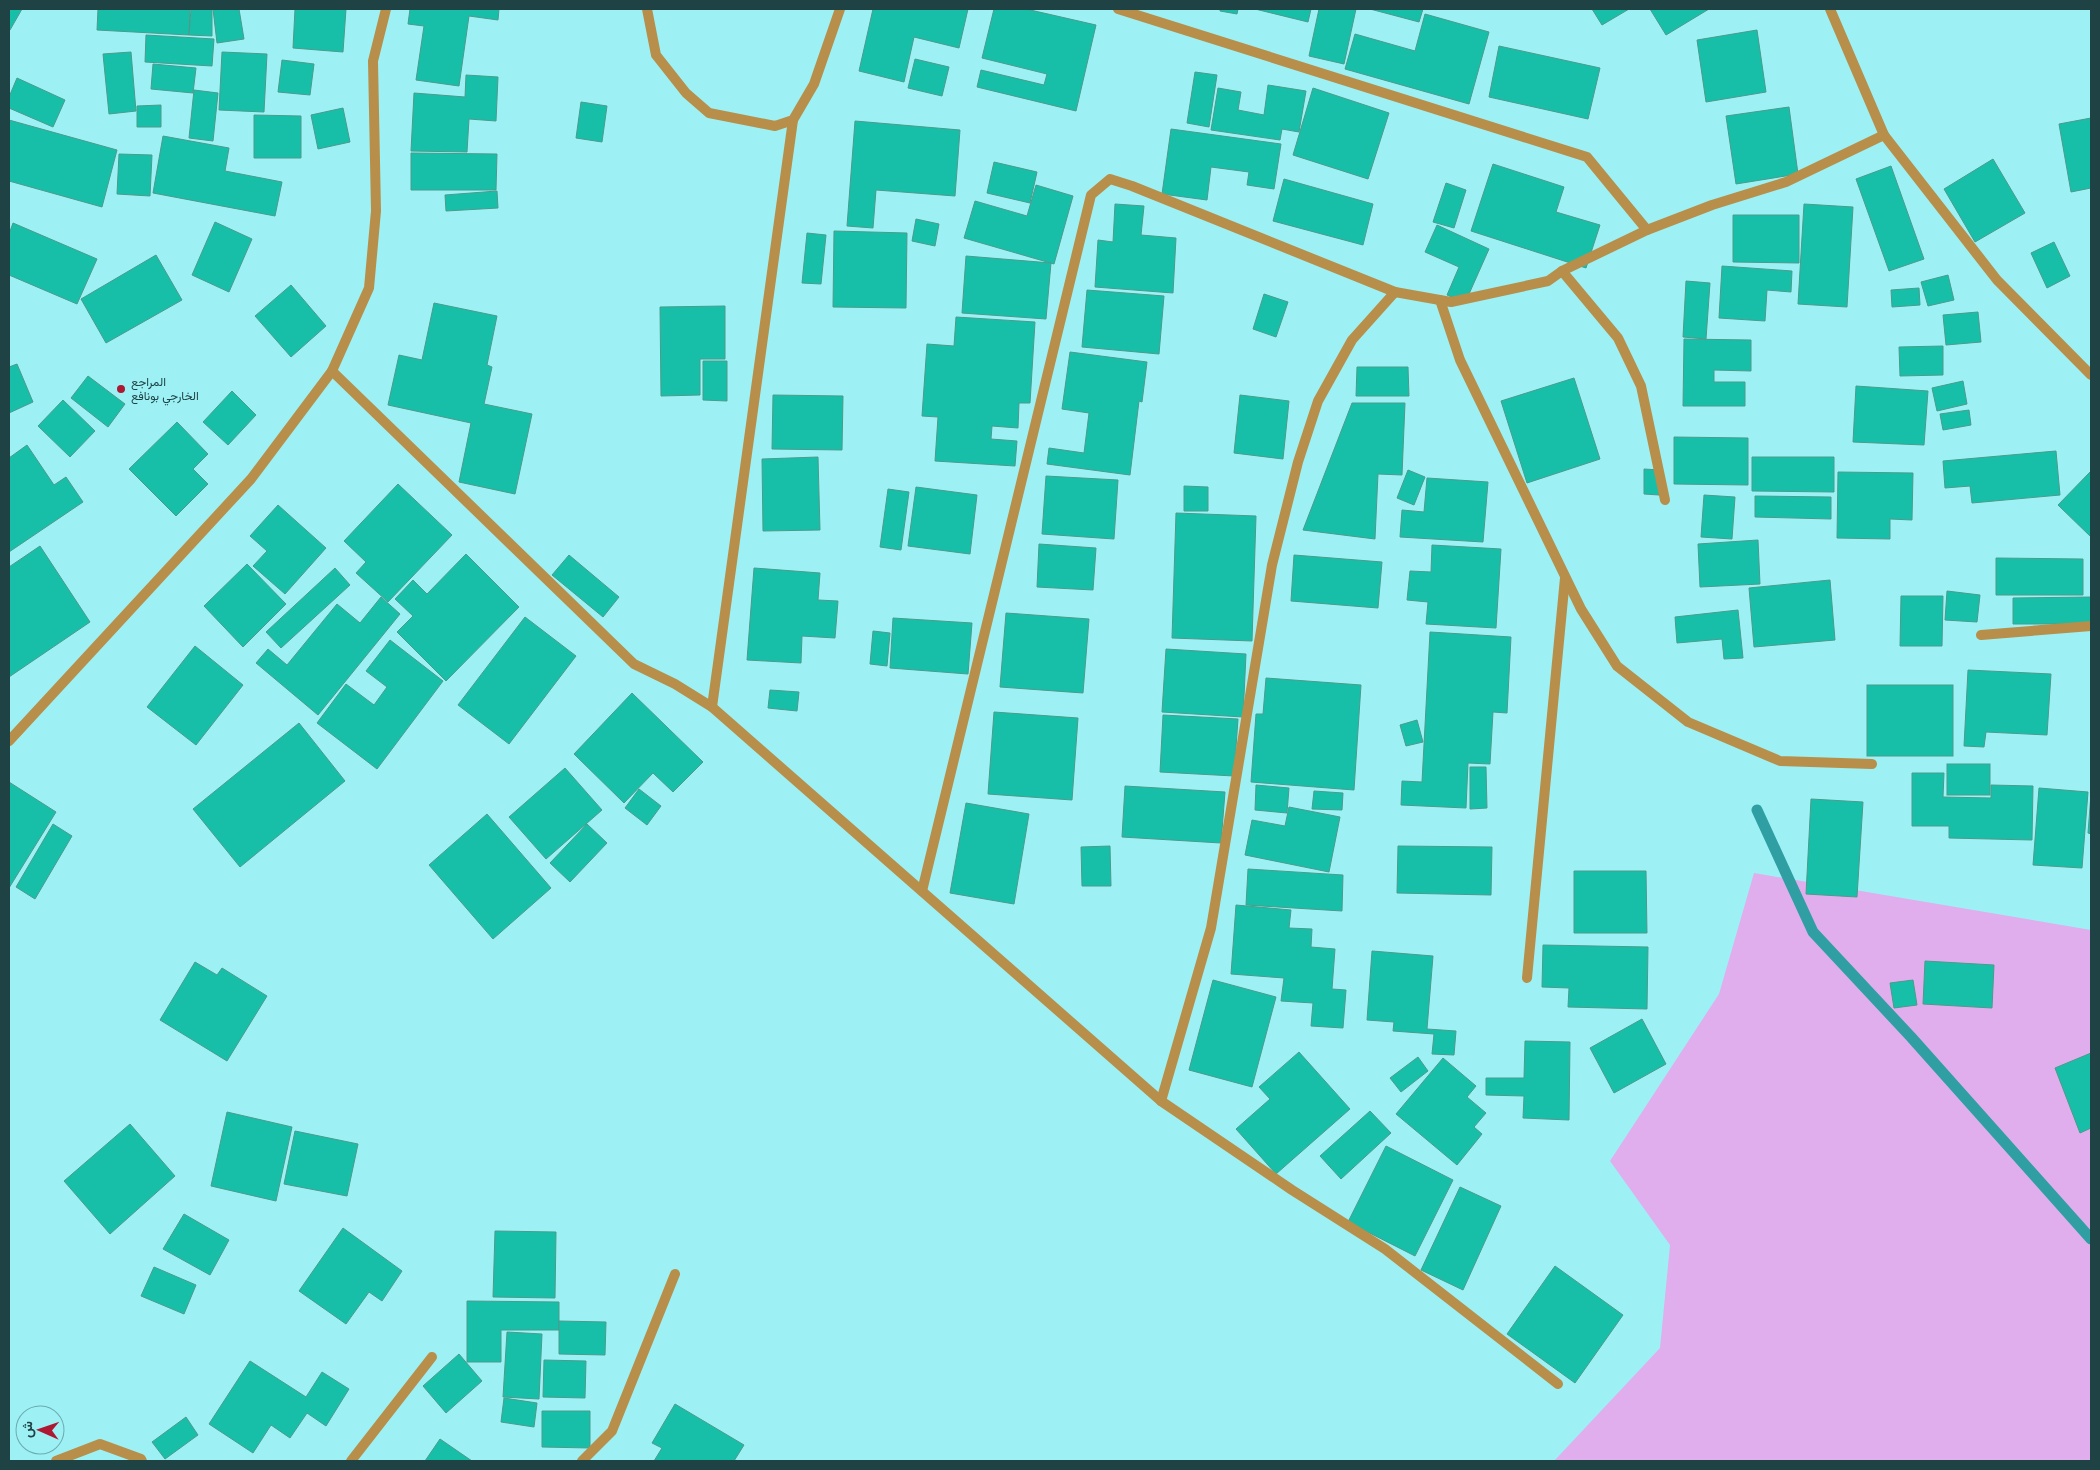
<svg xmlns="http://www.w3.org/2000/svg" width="2100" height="1470" font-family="Montserrat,Vazirmatn,sans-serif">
  <rect width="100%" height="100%" fill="#9df1f5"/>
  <!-- green -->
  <polygon fill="#e0aeec" points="1754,873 2091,930 2091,1461 1554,1461 1660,1348 1670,1245 1610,1161 1719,994"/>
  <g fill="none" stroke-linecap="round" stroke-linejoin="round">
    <!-- stream -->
    <polyline stroke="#309fa4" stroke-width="11" points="1757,810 1813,932 1911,1037 2091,1239"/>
  </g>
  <!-- building -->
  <g fill="#18bfa8" stroke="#4b9b8b">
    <polygon points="9,9 22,9 10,30 9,29"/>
    <polygon points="98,9 190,9 189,35 97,30"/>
    <polygon points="191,9 212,9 212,36 189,35"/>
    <polygon points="213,9 239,9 244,39 217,43"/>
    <polygon points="295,9 346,9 343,52 293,48"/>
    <polygon points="410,9 499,9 498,20 469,16 459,86 416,80 424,26 408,24"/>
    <polygon points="873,9 968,9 959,48 914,37 904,82 859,71"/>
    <polygon points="994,9 1026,9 1096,25 1076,111 977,87 981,70 1044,85 1047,74 982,58"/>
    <polygon points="1220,9 1238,9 1237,14 1220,11"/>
    <polygon points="1255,9 1311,9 1308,22"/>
    <polygon points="1319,9 1356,9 1344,64 1309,56"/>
    <polygon points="1370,9 1423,9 1419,22"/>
    <polygon points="1592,9 1629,9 1602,25"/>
    <polygon points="1650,9 1709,9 1666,35"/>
    <polygon points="1425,14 1489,32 1469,104 1345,69 1355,34 1415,51"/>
    <polygon points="1757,30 1766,92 1706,102 1697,40"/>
    <polygon points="146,35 214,39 212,66 145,62"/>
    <polygon points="1499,46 1600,68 1588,119 1489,97"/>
    <polygon points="131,52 136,111 109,114 103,54"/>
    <polygon points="222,52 267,54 264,112 219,110"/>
    <polygon points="915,59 949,67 942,96 908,88"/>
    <polygon points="282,60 314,64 310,95 278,92"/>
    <polygon points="153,64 196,68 193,93 151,89"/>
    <polygon points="1195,72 1217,75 1209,127 1187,123"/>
    <polygon points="466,75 498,77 496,121 469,119 467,152 411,151 414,93 465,97"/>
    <polygon points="17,78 65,100 53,127 9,108 9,97"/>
    <polygon points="1268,85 1306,91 1299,132 1282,129 1280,140 1211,130 1218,88 1241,92 1238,110 1264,115"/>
    <polygon points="1313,88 1389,113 1368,179 1293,155"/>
    <polygon points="194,90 218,93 213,141 189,138"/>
    <polygon points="581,102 607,106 602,142 576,138"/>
    <polygon points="161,105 161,127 137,127 137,106"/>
    <polygon points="1789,107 1798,174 1736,184 1726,116"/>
    <polygon points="343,108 350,142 318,149 311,115"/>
    <polygon points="254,115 301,116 301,158 254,158"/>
    <polygon points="2091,118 2091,188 2071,192 2059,124"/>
    <polygon points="9,120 117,150 102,207 9,181"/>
    <polygon points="855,121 960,130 955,196 876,190 873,228 847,226"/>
    <polygon points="1171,129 1281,144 1274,189 1247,185 1249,172 1211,167 1207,200 1162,194"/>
    <polygon points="163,136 229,148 225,171 282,182 275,216 153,193"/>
    <polygon points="411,153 497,154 496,190 411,190"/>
    <polygon points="119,154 152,155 150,196 117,194"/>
    <polygon points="1993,159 2025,213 1975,242 1944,189"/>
    <polygon points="994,162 1037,172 1030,203 987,193"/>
    <polygon points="1493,164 1564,187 1556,212 1600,225 1586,268 1471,231"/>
    <polygon points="1891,166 1924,259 1889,271 1856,179"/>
    <polygon points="1284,179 1373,204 1363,245 1273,221"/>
    <polygon points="1446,183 1466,190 1454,228 1433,222"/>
    <polygon points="1036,185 1073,196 1054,264 964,238 975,201 1027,216"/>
    <polygon points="497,191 498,208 446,211 445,195"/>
    <polygon points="1115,204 1144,206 1141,235 1176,238 1173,293 1095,287 1098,240 1113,242"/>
    <polygon points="1804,204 1853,207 1847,307 1798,304"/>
    <polygon points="1733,215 1799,215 1799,263 1733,262"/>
    <polygon points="916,219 939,224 935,246 912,241"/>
    <polygon points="215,222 252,239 229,292 192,275"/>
    <polygon points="13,223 97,259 77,304 9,275 9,234"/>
    <polygon points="1437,225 1489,249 1465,303 1447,295 1459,267 1425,252"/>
    <polygon points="834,231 907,233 906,308 833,307"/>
    <polygon points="807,233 826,235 821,284 802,283"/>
    <polygon points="2054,242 2070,276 2047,288 2031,253"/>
    <polygon points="156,255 182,300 106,343 81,299"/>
    <polygon points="966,256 1051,263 1046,319 962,313"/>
    <polygon points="1722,266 1792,271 1791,292 1767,290 1765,321 1719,318"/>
    <polygon points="1948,275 1954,300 1928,306 1921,282"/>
    <polygon points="1686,281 1710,283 1706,339 1683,337"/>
    <polygon points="291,285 326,326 291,357 255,316"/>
    <polygon points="1919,288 1920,305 1892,307 1891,290"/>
    <polygon points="1087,290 1164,296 1159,354 1082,347"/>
    <polygon points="1264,294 1288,302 1276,337 1253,329"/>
    <polygon points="434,303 497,316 487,365 492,367 484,404 532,414 515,494 459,482 471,423 388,405 399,355 422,360"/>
    <polygon points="725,306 725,359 700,359 700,395 661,396 660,307"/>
    <polygon points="1978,312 1981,342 1946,345 1943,315"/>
    <polygon points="956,317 1035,322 1030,403 1019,403 1018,428 992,426 991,439 1017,441 1015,466 935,461 938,417 922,416 927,344 954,346"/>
    <polygon points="1684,339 1751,340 1751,371 1714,370 1714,382 1745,382 1745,406 1683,406"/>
    <polygon points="1943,346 1943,375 1900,376 1899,347"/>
    <polygon points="1070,352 1147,362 1142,402 1139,401 1130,475 1047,464 1049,448 1084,453 1089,413 1062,409"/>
    <polygon points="703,361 727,361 727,401 703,400"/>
    <polygon points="17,364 33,402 9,413 9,367"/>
    <polygon points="1357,367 1408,367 1409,396 1356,396"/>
    <polygon points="88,376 125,404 108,427 71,398"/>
    <polygon points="1574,378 1600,459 1527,483 1501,401"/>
    <polygon points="1963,381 1967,404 1937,411 1932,388"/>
    <polygon points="1856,386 1928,391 1924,445 1853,442"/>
    <polygon points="232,391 256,415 228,445 203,422"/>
    <polygon points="773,395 843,396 842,450 772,449"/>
    <polygon points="1240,395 1289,401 1283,459 1234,453"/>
    <polygon points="63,400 95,431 70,457 38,426"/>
    <polygon points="1352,403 1405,403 1402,475 1378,474 1375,539 1303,530"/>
    <polygon points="1969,410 1971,425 1943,430 1940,414"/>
    <polygon points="177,422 208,454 193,469 208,484 176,516 129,469"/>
    <polygon points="1674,437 1748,438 1748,485 1674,484"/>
    <polygon points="27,445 54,485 66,477 83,502 9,552 9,458"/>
    <polygon points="2056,451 2060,495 1972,503 1970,486 1945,488 1943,461"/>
    <polygon points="818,457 820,530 763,531 762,459"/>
    <polygon points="1752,457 1834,457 1834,492 1752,491"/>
    <polygon points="1644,469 1660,470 1659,495 1644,494"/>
    <polygon points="1408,470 1425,477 1414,505 1397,498"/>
    <polygon points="2091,471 2091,537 2058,505"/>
    <polygon points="1838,472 1913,473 1912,520 1890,519 1890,539 1837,538"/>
    <polygon points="1046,476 1118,480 1114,539 1042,534"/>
    <polygon points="1427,478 1488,482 1483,542 1400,537 1402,510 1424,512"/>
    <polygon points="398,484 452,535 388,602 356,573 366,562 344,541"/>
    <polygon points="1184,486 1208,487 1208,511 1184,511"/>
    <polygon points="916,487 977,495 970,554 908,546"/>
    <polygon points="888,489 909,492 901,550 880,547"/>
    <polygon points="1704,495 1735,497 1732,539 1701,537"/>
    <polygon points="1755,496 1831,497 1831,519 1755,517"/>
    <polygon points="278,505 326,548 285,594 253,566 267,551 250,536"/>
    <polygon points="1176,513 1256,516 1252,641 1172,638"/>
    <polygon points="1758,540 1760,584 1700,587 1698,544"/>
    <polygon points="1039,544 1096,548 1093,590 1037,587"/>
    <polygon points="1432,545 1501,549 1496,628 1426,624 1428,602 1407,600 1410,571 1431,572"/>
    <polygon points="40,546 90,622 9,677 9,567"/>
    <polygon points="466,554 519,607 446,681 397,632 413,616 395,599 413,580 427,594"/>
    <polygon points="569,555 619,597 603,617 552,575"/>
    <polygon points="1294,555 1382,562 1378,608 1291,601"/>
    <polygon points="1996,558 2083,559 2083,595 1996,595"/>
    <polygon points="247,564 286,604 243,647 204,606"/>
    <polygon points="335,568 350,585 281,648 266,632"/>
    <polygon points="754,568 820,573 818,600 838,601 835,638 802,636 801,663 747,660"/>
    <polygon points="1830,580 1835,640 1754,647 1749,588"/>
    <polygon points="1947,591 1980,595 1977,622 1945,620"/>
    <polygon points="1901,596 1943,596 1942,646 1900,646"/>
    <polygon points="381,597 400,614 318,715 256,663 268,649 287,665 337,604 360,623"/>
    <polygon points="2091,597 2091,624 2013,624 2013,598"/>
    <polygon points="1738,610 1743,658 1724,659 1722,639 1677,643 1675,617"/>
    <polygon points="1006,613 1089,619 1083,693 1000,687"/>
    <polygon points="525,617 576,656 509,744 458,705"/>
    <polygon points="893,618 972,623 968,674 890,668"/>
    <polygon points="873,631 890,633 887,666 870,664"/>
    <polygon points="1430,632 1511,637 1507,713 1493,712 1490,764 1468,763 1466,808 1401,805 1402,781 1422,782"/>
    <polygon points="390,640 443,681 377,769 317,723 346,684 374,705 387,687 366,671"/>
    <polygon points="195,646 243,685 196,745 147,707"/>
    <polygon points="1166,649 1246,654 1243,717 1162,712"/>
    <polygon points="1968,670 2051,674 2047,735 1986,732 1984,747 1964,746"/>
    <polygon points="1266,678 1361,685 1354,790 1251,782 1256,714 1263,714"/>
    <rect x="1867" y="685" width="86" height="71"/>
    <polygon points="770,690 799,692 797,711 768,708"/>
    <polygon points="632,693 703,762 673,792 653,773 624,803 574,754"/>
    <polygon points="994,712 1078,718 1072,800 988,794"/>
    <polygon points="1163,715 1238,719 1234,776 1160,772"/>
    <polygon points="1417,720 1423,742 1406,746 1400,725"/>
    <polygon points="299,723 345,781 240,867 193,809"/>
    <rect x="1947" y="764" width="43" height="31"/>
    <polygon points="1470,767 1486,767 1487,808 1470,809"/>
    <polygon points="565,768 602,810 546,859 509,817"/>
    <polygon points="1912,773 1944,773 1943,797 1991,798 1991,785 2033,786 2032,840 1949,838 1949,826 1912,826"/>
    <polygon points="9,782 56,812 9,888"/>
    <polygon points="1256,785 1289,788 1287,813 1255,810"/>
    <polygon points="1125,786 1225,792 1221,843 1122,837"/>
    <polygon points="2039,788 2088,792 2082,868 2033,865"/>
    <polygon points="639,789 661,806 647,825 625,808"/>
    <polygon points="1314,791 1343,793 1342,810 1312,809"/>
    <polygon points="2091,794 2091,834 2088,833"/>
    <polygon points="1811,799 1863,802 1857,897 1806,894"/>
    <polygon points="966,803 1029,814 1014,904 950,893"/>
    <polygon points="1289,807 1340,817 1329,872 1245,855 1252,820 1285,826"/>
    <polygon points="487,814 551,888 493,939 429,865"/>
    <polygon points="53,824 72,836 35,899 16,887"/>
    <polygon points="587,824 607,843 570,882 550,863"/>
    <polygon points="1110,846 1111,886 1082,886 1081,847"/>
    <polygon points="1398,846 1492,847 1491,895 1397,893"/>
    <polygon points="1248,869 1343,875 1342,911 1246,905"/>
    <polygon points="1574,871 1646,871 1647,933 1574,933"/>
    <polygon points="1236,905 1291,910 1289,928 1312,929 1311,947 1335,949 1332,989 1346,990 1343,1028 1311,1026 1313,1003 1281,1001 1284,978 1231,974"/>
    <polygon points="1543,945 1648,947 1647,1009 1568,1007 1569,988 1542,987"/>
    <polygon points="1372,951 1433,956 1427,1029 1456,1031 1454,1055 1432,1054 1434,1034 1393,1031 1394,1022 1367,1020"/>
    <polygon points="1925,961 1994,965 1992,1008 1923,1004"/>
    <polygon points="195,962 217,975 222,968 267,996 227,1061 160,1020"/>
    <polygon points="1213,980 1276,997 1252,1087 1189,1070"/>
    <polygon points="1913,980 1917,1005 1894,1008 1890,983"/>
    <polygon points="1642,1019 1666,1064 1614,1093 1590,1048"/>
    <polygon points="1525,1041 1570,1042 1569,1120 1523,1118 1524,1096 1486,1095 1486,1078 1524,1078"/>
    <polygon points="1299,1052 1350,1109 1276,1174 1236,1129 1270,1099 1259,1087"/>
    <polygon points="2091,1053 2091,1128 2080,1133 2055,1068"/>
    <polygon points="1418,1057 1428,1071 1401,1092 1390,1078"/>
    <polygon points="1443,1058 1476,1086 1467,1097 1486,1113 1474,1127 1482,1134 1457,1165 1396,1114"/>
    <polygon points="1370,1111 1391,1133 1341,1179 1320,1156"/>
    <polygon points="227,1112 292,1127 276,1201 211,1186"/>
    <polygon points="130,1124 175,1176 110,1234 64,1181"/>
    <polygon points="295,1131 358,1144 347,1196 284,1184"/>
    <polygon points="1386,1146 1453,1180 1415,1256 1348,1222"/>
    <polygon points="1460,1187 1501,1206 1463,1290 1421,1270"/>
    <polygon points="184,1214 229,1240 210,1275 163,1249"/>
    <polygon points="343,1228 402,1271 382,1301 369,1292 346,1324 299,1291"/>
    <polygon points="495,1231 556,1232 555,1298 493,1297"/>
    <polygon points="1555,1266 1623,1315 1575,1383 1507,1334"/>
    <polygon points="154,1267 196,1285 184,1314 141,1296"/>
    <polygon points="467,1301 559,1302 559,1330 501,1330 501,1362 467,1362"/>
    <polygon points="559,1321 606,1322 605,1355 559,1354"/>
    <polygon points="507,1332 542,1334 539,1399 503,1397"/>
    <polygon points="459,1354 482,1381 446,1413 423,1386"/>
    <polygon points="544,1360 586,1361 585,1398 543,1397"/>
    <polygon points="250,1361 306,1397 322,1372 349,1389 326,1426 307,1413 290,1438 271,1425 253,1453 209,1424"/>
    <polygon points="504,1398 537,1403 534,1427 501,1422"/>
    <polygon points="675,1404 744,1445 734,1461 654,1461 662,1448 652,1443"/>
    <polygon points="542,1411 590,1411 590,1448 542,1447"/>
    <polygon points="186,1417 198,1435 165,1459 152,1442"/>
    <polygon points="440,1439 472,1461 425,1461"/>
  </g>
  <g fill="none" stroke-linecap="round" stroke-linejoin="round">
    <!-- street -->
    <g stroke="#b78f4a" stroke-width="10">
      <polyline points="647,9 656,55 686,93 709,113 775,126 793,120 814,84 840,9"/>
      <polyline points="1118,9 1587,157 1647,230 1712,205 1786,182 1884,135"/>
      <polyline points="1830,9 1884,135 1997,280 2091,375"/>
      <polyline points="1562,271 1618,338 1641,386 1665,500"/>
      <polyline points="1440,300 1460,360 1581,609 1617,666 1688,722 1780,761 1872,764"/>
      <polyline points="332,371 634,664 675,684 712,707 1161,1101 1292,1190 1385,1249 1558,1384"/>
      <polyline points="1981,635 2091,626"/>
      <polyline points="712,707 793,120"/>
      <polyline points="9,741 251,479 332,371 369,288 376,211 373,61 386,9"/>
      <polyline points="922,891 1091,195 1110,179 1132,186 1395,292 1451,302 1548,281 1562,271 1647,230"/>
      <polyline points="1527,978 1565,578"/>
      <polyline points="1161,1101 1211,928 1272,565 1298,462 1318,401 1352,340 1395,292"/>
      <polyline points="56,1461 100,1444 141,1459 142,1461"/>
      <polyline points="351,1461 432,1357"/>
      <polyline points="582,1461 612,1431 675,1274"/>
    </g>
  </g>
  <!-- markers -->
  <circle fill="#ad1832" stroke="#9df1f5" stroke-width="2" cx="121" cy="389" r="5"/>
  <g text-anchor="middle" stroke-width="4" stroke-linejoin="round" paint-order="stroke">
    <!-- poi labels -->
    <g font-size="12" fill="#1f4344" stroke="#9df1f5" text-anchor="start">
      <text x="131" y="386">المراجع<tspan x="131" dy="14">الخارجي بونافع</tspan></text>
    </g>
  </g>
  <!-- border -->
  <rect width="2100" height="1470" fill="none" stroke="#1f4344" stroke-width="20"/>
  <!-- north arrow -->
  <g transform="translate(40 1430) rotate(272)"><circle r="24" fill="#9df1f5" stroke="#6babae"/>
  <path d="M0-4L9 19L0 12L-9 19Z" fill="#ad1832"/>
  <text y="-8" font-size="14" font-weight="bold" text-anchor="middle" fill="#1f4344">ش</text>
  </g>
</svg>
